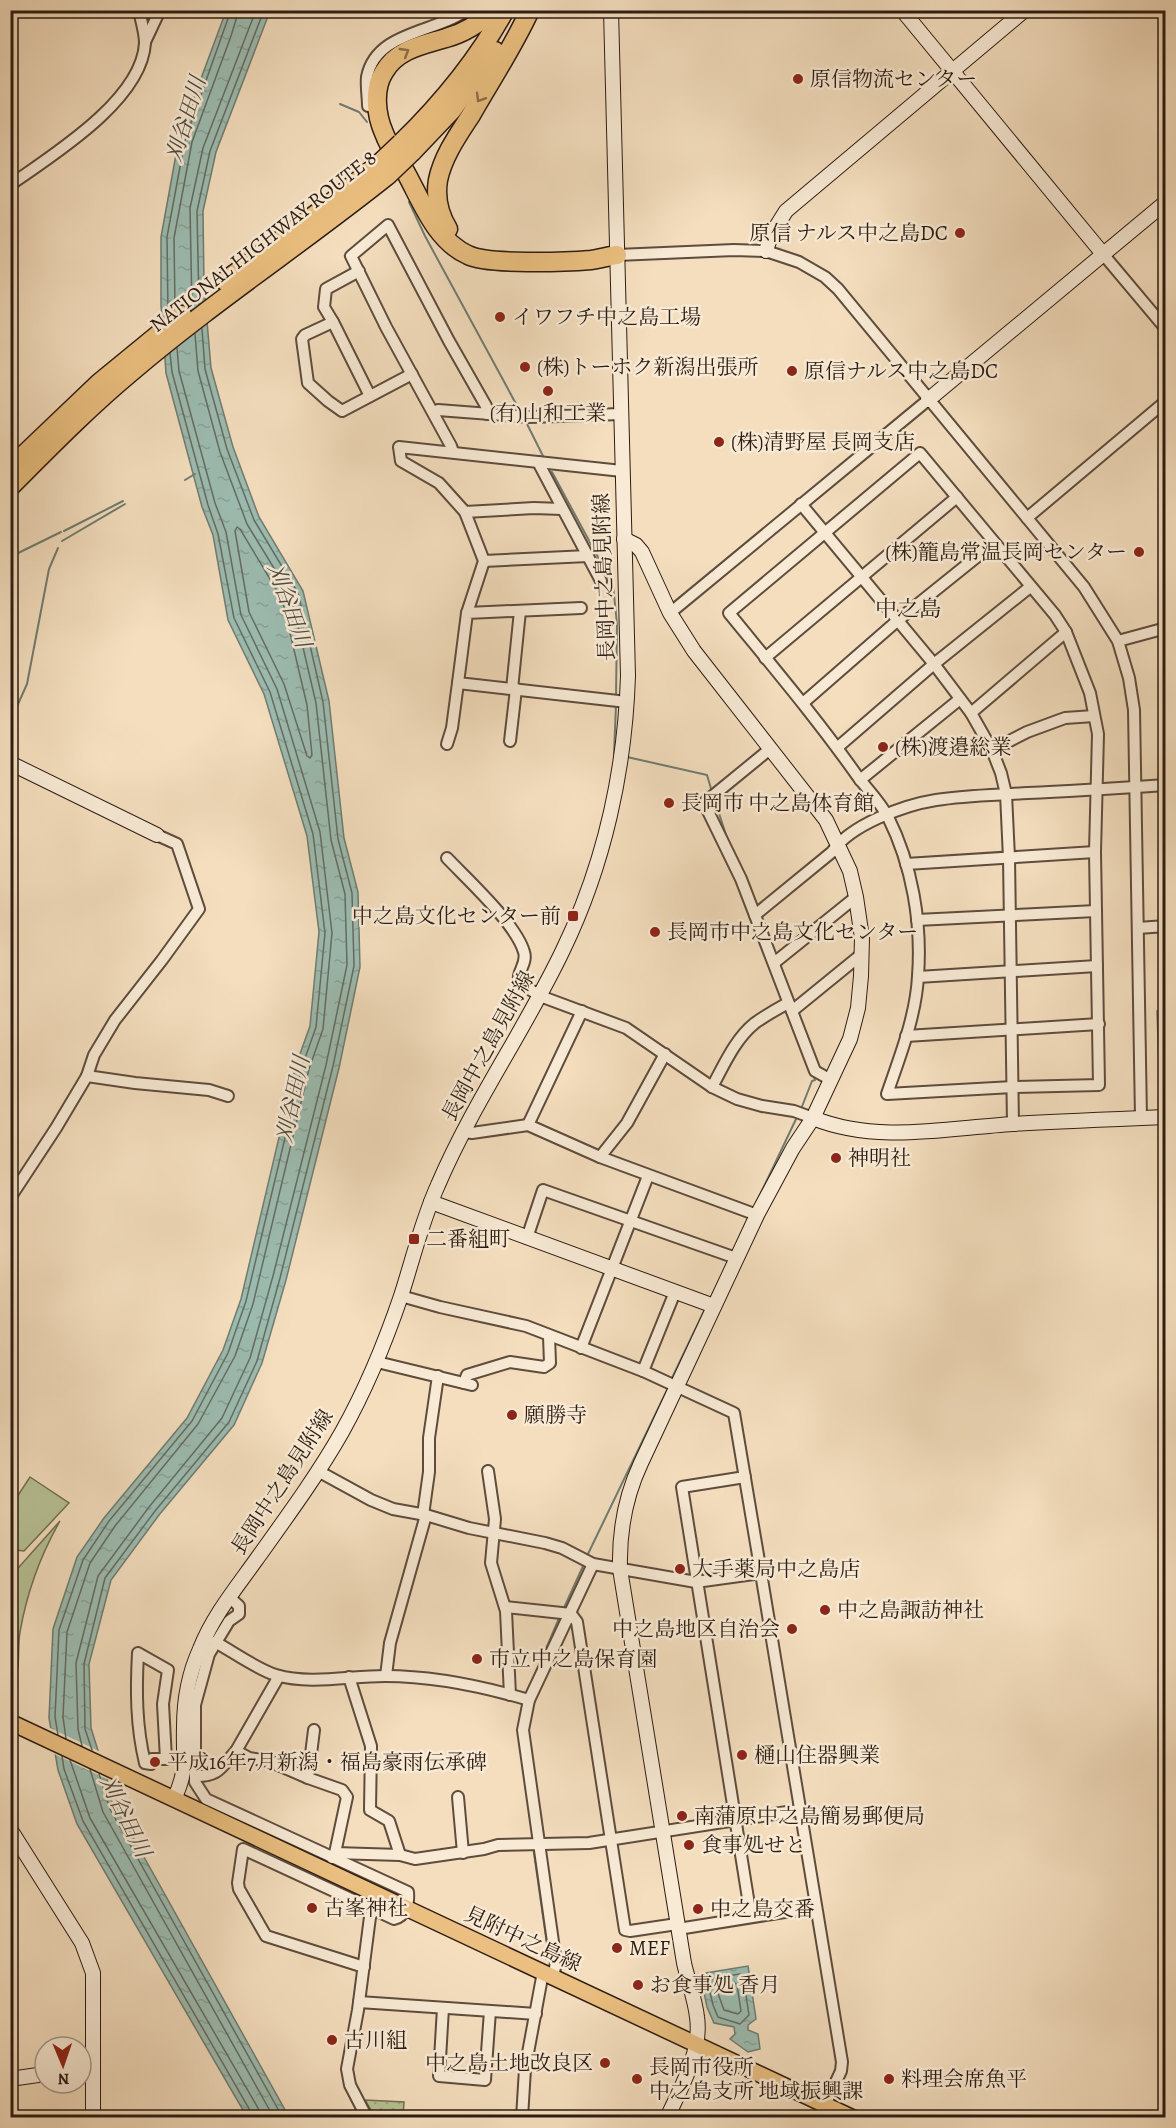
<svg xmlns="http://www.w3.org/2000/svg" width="1176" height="2128" font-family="Alegreya,'Noto Serif JP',serif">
  <defs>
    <pattern id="park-dots" width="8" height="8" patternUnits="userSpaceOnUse" patternTransform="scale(1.5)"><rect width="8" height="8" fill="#b7c295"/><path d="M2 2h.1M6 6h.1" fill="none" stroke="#9ea67f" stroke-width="1.8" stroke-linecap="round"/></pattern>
    <pattern id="water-ripples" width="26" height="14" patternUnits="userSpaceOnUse" patternTransform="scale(1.5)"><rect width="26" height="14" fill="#9cbcb1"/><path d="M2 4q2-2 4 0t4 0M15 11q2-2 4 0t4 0" fill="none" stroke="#87a197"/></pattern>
  </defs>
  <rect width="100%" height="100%" fill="#f4debe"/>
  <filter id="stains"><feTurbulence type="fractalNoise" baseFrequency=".00333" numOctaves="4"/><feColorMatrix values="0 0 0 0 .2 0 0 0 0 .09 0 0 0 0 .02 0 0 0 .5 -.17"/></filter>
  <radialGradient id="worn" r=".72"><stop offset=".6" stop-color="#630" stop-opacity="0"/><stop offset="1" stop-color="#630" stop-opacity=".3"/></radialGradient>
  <!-- green -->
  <g fill="#b7c295" stroke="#726f54" stroke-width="1.5">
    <polygon points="30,1477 69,1503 24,1551 16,1550 11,1557 11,1506"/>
    <path d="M60 1521C40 1556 27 1592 20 1632 17 1649 21 1667 14 1683L10 1682 11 1576Z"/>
  </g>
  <!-- park -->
  <polygon fill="url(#park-dots)" stroke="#726f54" stroke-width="1.5" points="365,2100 404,2102 403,2117 375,2117"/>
  <!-- water -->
  <g fill="url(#water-ripples)" stroke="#6f7c71" stroke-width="1.5">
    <polygon points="226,11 270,11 216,152 203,211 204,286 211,368 233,447 259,517 303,591 329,701 344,838 358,892 360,967 339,1068 286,1280 262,1363 234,1425 159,1515 111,1580 89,1664 91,1728 115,1805 289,2117 247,2117 77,1824 58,1770 49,1718 53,1629 77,1557 104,1518 187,1418 223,1350 241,1299 296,1065 310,1026 319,932 307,836 264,694 228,620 213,535 202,507 166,373 161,305 161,237 179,138"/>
    <polygon points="1157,1011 1165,1011 1165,1103 1160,1097"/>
    <polygon points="748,1966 756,2019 748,2025 748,2030 758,2034 760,2049 748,2052 730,2039 735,2034 734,2027 714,2023 707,2007 701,1978 706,1977 706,1973"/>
  </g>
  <!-- pier -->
  <polygon fill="#f4debe" points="48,1727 101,1752 111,1781 52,1753"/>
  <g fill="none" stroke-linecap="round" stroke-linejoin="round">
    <!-- shore -->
    <g stroke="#646c62" stroke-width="1.5">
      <polyline points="199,304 197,211 210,151 264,10"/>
      <polyline points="175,307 174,238 192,142 231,36 239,10"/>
      <polyline points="192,309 190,208 203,148 256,10"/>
      <polyline points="168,313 167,237 185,140 231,10"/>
      <polygon points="237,527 240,529 282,599 307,705 312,755 310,758 307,756 284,684 249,612 235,531"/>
      <polyline points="58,1735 55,1717 59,1630 83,1560 109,1521 192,1421 228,1353 246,1301 302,1067 316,1027 325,933 313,834 270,692 234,618 218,534 208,505 172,372 170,353"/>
      <polyline points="66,1739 63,1717 67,1632 90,1563 115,1526 198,1424 235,1356 253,1304 309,1069 323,1029 332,933 320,832 277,689 241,615 226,532 215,503 179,371 177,348"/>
      <polyline points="82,1746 78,1729 76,1663 98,1576 149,1507 222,1418 250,1358 273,1276 326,1065 347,965 345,894 331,840 316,703 291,596 247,524 220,452 198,371 195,334"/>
      <polyline points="92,1750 85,1729 84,1664 105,1578 155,1511 229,1422 257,1361 280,1278 333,1066 354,966 352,893 338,839 323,702 298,593 254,520 227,449 205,369 202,329"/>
      <polyline points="62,1756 64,1769 83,1821 251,2112 252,2118"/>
      <polyline points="70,1760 90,1818 258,2108 260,2118"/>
      <polyline points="90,1769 103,1812 274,2118"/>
      <polyline points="99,1774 110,1809 283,2118"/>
      <polygon points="740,1974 743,1976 749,2015 740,2024 718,2017 713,2005 708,1984 713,1978"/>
      <polygon points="734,1982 737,1985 741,2011 738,2014 724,2010 716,1988 718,1985"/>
    </g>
    <!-- stream -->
    <g stroke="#6f7c71" stroke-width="2">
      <polyline points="340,104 359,112 367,122"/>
      <polyline points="409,202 425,236 521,413"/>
      <polyline points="526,422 543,456"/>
      <polyline points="552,472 613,585 617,624 616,696"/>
      <polyline points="185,480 195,474"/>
      <polyline points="64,531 123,501"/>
      <polyline points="62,541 125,504"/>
      <polyline points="10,557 61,532"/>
      <polyline points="10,722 27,684 49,569 58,548"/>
      <polyline points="616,754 614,754 616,705"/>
      <polyline points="627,757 707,775 712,792"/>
      <polyline points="715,801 728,841"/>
      <polyline points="801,1109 812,1081 815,1080 813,1074"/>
      <polyline points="757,1201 797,1117"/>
      <polyline points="710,1299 720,1279"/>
      <polyline points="671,1380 705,1309"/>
      <polyline points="587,1556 668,1388"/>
      <polyline points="563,1610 584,1564"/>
      <polyline points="533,1679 560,1616"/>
      <polyline points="519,1725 522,1707"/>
      <polyline points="527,1793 533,1841"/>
      <polyline points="533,1846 548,1951 546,1959"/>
      <polyline points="528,2108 528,2118"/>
    </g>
    <!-- street casing -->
    <g stroke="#5e4c3d" stroke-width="14">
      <g id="street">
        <polyline points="145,42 160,10"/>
        <path d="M368 106C368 97 366 86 367 77 376 31 436 33 466 10"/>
        <path d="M10 185C53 155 142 100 145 43 145 32 141 21 139 10"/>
        <polyline points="1103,254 1166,329"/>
        <polyline points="617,255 734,250 766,251 799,262 825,277 838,289 1084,587 1118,641 1129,678 1134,710 1141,1118"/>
        <polyline points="359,271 326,289 324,307 333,322 305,335 302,339 308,383 328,401 342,411 412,374"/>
        <polyline points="333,322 370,396"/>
        <polyline points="434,413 438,410 529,417 621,414"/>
        <polyline points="453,452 451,446 386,327 351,256 388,225 449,341 486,406 487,414"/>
        <path d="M920 453 1055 615 1066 632 1090 693 1098 734 1095 852 1099 1085 1013 1087 887 1094C900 1056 916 1016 918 976 922 922 912 865 888 817 881 803 868 790 858 777 818 720 773 667 729 613Z"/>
        <polyline points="538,462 601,581"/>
        <polyline points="801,504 934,664 971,713 992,750 1001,773 1006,794 1009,858 1013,1124"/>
        <polyline points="562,509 534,508 465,512 439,483 401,461 399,447 622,471"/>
        <polyline points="465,512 484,561 467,613"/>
        <polyline points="1027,518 1166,401"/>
        <polyline points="484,561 588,556"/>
        <polyline points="581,608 467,613 458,683 627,702"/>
        <polyline points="670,613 928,400"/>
        <polyline points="1118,641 1166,628"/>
        <polyline points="765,658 957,497"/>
        <polyline points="512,689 520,611"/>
        <polyline points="803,703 897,621 994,543"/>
        <polyline points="971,713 1066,632"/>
        <polyline points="510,741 516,689"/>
        <polyline points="447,744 452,728 458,683"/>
        <polyline points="838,747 934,664 1030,587"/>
        <polyline points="770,749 704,803 741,879 815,1071 831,1080"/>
        <polyline points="992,750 1027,732 1065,718 1094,716"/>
        <polyline points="860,780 960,699"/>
        <path d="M447 858C469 881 516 924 524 952 528 964 515 973 520 983L540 996 626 1028 712 1087 737 1099 762 1106 794 1111 813 1118"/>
        <polyline points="906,864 1095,852"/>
        <path d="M755 915 832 852C850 825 904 805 936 800 966 795 998 795 1028 793 1074 791 1120 788 1166 785"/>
        <polyline points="917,920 1096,911"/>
        <polyline points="1138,928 1166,926"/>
        <polyline points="774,963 856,897"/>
        <polyline points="918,977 1097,966"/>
        <polyline points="792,1011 862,954"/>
        <polyline points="906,1036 1099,1024"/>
        <polyline points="87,1076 135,1083 209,1090 228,1096"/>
        <path d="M712 1087C724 1065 735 1039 755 1023 765 1016 777 1009 788 1003"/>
        <polyline points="528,1125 582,1011"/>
        <polyline points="463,1132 472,1133 528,1125 600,1157 757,1215"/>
        <polyline points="600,1157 627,1123 665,1054"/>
        <polyline points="10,1198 56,1128 87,1076 94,1055 115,1020 162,960 199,909 177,844 157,835"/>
        <polyline points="527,1238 543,1190 736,1258"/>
        <polyline points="401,1296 440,1307 526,1326 643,1371 734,1413 761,1573"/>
        <polyline points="581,1348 648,1176"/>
        <polyline points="377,1362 472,1385"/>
        <polyline points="643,1371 675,1292"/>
        <polyline points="464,1383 467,1375 510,1362 544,1367 550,1363 549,1336"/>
        <polyline points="318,1471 371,1500 393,1509 426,1515 469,1528 545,1543 562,1548 593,1564 696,1582 761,1573 842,2062 841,2071 819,2118"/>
        <polyline points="488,1471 495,1519 491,1563 506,1611 510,1695"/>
        <polyline points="745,1477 682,1487 751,1917"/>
        <polyline points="423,1515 429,1472 429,1438 438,1376"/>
        <path d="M229 1597 239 1606V1614L229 1621 209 1654 195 1705V1782L206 1799 408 1892C409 1904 406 1916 394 1919L243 1849 238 1883 239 1889 266 1936 364 1967"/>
        <polyline points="505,1607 571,1614 577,1622 625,1930 630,1931 677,1924"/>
        <path d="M215 1642C232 1651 258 1670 276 1675 310 1685 349 1676 385 1676 431 1676 485 1687 529 1700"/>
        <path d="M138 1653 168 1670 163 1704 166 1759H152L151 1764 145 1763C136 1726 136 1690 138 1653Z"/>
        <polyline points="386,1676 390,1643 426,1515"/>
        <polyline points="349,1677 371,1746 370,1810 389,1821 400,1855"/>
        <polyline points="314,1730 308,1778 342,1790 347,1797 335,1853"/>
        <polyline points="236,1751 279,1676"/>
        <path d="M195 1776C219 1777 221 1767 236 1751L249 1758 269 1761 308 1778"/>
        <polyline points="458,1797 463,1853"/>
        <polyline points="332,1858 335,1853 400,1855 415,1859 484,1849 498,1845 589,1843 800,1810"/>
        <polyline points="678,1929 816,1907"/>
        <polyline points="553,1977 556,1963 523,1730 529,1700 593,1564"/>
        <polyline points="359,2002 536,2014"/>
        <polyline points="443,2008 439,2076 485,2080 490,2011"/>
        <polyline points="367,2118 350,2085 347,2069 358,2010 370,1917 374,1909"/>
        <polyline points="522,2118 525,2069 543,1972"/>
      </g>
    </g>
    <!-- secondary casing -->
    <g stroke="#2c1c12" stroke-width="16">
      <g id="secondary">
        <polyline points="902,10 1103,254"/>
        <polyline points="766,251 771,235 786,211 1025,10"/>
        <polyline points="928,400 1166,202"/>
        <path d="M624 539 636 545 642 552 670 613 694 651 826 820 850 871 856 897 862 938 861 976 858 1008 850 1039 813 1118 793 1148 757 1215 641 1463C625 1497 619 1532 620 1569L684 1963C688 1981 695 1999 697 2017 702 2052 681 2087 667 2118"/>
        <polyline points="10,763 157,835"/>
        <path d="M813 1118C877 1144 947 1128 1013 1124 1064 1121 1115 1119 1166 1117"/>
        <polyline points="431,1202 714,1306"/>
        <path d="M174 1799C188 1770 183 1758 184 1727 184 1701 189 1673 200 1649 213 1616 236 1588 256 1560 286 1518 317 1476 342 1432 366 1389 385 1343 401 1296 413 1259 422 1220 438 1185 473 1103 525 1030 563 950 604 865 625 770 628 676L611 10"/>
        <polyline points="10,1829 82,1943 93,1973 93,2118"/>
        <polyline points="10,2079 45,2074"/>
      </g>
    </g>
    <!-- primary casing -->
    <g stroke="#2c1c12" stroke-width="18">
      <polyline id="primary" points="10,1722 853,2118"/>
    </g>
    <!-- highway casing -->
    <g stroke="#2c1c12" stroke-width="21">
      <g id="highway">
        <path d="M493 10C480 23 464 33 446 38 423 45 397 49 384 72 373 89 376 115 384 133 389 147 398 160 406 173 422 202 436 241 468 255 488 265 566 262 591 260 599 259 609 256 617 255"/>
        <path d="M401 143C441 104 478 59 505 10"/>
        <polyline points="412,152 452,110 495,51"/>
        <path d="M448 229C439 214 435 198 438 180 443 156 458 135 471 115 491 80 513 47 530 10"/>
        <polyline points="225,281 331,203 381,162"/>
        <polyline points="10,468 99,383 182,315"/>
        <path d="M10 487C49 448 88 408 130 373 213 302 303 243 388 175"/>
      </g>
    </g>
    <!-- street -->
    <use href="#street" stroke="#f8ead5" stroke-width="10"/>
    <!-- secondary -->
    <use href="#secondary" stroke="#f8ead5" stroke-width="14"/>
    <!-- primary -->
    <use href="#primary" stroke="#eabf7f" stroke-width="15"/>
    <!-- highway -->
    <use href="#highway" stroke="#eabf7f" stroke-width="18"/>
    <!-- highway-bridge casing -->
    <g stroke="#2c1c12" stroke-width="21" stroke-linecap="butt">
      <g id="highway-bridge">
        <polyline points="381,162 401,143"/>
        <polyline points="388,175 412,152"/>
      </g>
    </g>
    <!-- highway-bridge -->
    <use href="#highway-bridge" stroke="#eabf7f" stroke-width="18"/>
  </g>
  <!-- one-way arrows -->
  <defs><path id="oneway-chevron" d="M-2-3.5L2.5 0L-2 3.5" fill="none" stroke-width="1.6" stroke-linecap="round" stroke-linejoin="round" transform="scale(1.5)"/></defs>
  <g stroke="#8b6e48">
    <use href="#oneway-chevron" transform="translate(405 52) rotate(-31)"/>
    <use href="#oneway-chevron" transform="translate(480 98) rotate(121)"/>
  </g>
  <!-- markers -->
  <g fill="#8f2418" stroke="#f8ead5" stroke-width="2">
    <circle cx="798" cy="79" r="6"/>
    <circle cx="960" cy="233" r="6"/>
    <circle cx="500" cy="317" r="6"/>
    <circle cx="525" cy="367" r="6"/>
    <circle cx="792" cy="371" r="6"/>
    <circle cx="548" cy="391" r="6"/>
    <circle cx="719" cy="442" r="6"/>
    <circle cx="1139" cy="552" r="6"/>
    <circle cx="883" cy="747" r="6"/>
    <circle cx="669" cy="803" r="6"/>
    <rect x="567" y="910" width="12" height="12" rx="3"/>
    <circle cx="655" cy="932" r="6"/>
    <circle cx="836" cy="1158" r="6"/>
    <rect x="408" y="1233" width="12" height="12" rx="3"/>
    <circle cx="512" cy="1415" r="6"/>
    <circle cx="680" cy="1569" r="6"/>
    <circle cx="825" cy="1610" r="6"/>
    <circle cx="792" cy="1629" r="6"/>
    <circle cx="477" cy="1659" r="6"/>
    <circle cx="742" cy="1755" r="6"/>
    <circle cx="155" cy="1762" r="6"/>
    <circle cx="682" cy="1816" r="6"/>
    <circle cx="689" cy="1845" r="6"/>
    <circle cx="312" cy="1908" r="6"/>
    <circle cx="698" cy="1909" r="6"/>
    <circle cx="617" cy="1948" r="6"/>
    <circle cx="638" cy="1985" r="6"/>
    <circle cx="332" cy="2040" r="6"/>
    <circle cx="605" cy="2063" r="6"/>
    <circle cx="637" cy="2079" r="6"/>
    <circle cx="889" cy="2079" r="6"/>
  </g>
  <g text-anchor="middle" stroke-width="5" stroke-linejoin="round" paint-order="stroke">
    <!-- poi labels -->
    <g font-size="21" fill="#2c1c12" stroke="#f8ead5" text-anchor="start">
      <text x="810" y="86">原信物流センター</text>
      <text x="948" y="240" text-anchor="end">原信 ナルス中之島DC</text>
      <text x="512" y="324">イワフチ中之島工場</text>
      <text x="537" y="374">(株)トーホク新潟出張所</text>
      <text x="804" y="378">原信ナルス中之島DC</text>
      <text x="548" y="420" text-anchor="middle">(有)山和工業</text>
      <text x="731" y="449">(株)清野屋 長岡支店</text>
      <text x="1127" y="559" text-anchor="end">(株)籠島常温長岡センター</text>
      <text x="895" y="754">(株)渡邉総業</text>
      <text x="681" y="810">長岡市 中之島体育館</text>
      <text x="561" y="923" text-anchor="end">中之島文化センター前</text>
      <text x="667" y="939">長岡市中之島文化センター</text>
      <text x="848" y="1165">神明社</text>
      <text x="426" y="1246">二番組町</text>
      <text x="524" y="1422">願勝寺</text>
      <text x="692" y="1576">大手薬局中之島店</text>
      <text x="837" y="1617">中之島諏訪神社</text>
      <text x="780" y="1636" text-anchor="end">中之島地区自治会</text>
      <text x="489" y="1666">市立中之島保育園</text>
      <text x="754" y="1762">樋山住器興業</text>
      <text x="167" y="1769">平成16年7月新潟・福島豪雨伝承碑</text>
      <text x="694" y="1823">南蒲原中之島簡易郵便局</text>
      <text x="701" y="1852">食事処せと</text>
      <text x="324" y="1915">古峯神社</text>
      <text x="710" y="1916">中之島交番</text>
      <text x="629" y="1955">MEF</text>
      <text x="650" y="1992">お食事処 香月</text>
      <text x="344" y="2047">古川組</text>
      <text x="593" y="2070" text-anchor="end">中之島土地改良区</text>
      <text x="649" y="2074">長岡市役所<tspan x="649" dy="24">中之島支所 地域振興課</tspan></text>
      <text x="901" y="2086">料理会席魚平</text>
    </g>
    <!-- street labels -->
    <g font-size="21" fill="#2c1c12" stroke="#f8ead5">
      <text transform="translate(263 241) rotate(-38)" y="7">NATIONAL HIGHWAY ROUTE 8</text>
      <text transform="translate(604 577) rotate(-92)" y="7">長岡中之島見附線</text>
      <text transform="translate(488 1046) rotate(-61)" y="7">長岡中之島見附線</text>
      <text transform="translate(282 1482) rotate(-57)" y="7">長岡中之島見附線</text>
      <text transform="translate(523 1939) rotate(25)" y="7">見附中之島線</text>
    </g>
    <!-- water labels -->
    <g font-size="22" font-style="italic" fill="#4e4c42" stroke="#f8ead5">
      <text transform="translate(185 119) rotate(-73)" y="8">刈谷田川</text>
      <text transform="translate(290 605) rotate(70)" y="8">刈谷田川</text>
      <text transform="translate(292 1099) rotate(-78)" y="8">刈谷田川</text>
      <text transform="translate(126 1816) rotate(64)" y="8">刈谷田川</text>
    </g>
    <!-- neighbourhood labels -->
    <g font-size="22" fill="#2c1c12" stroke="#f8ead5">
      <text x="908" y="616">中之島</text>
    </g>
  </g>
  <!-- margin -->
  <rect width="1176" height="2128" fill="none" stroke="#f4debe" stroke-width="36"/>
  <rect x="12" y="12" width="1152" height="2104" fill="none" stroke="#2c1c12" stroke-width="3"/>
  <rect x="18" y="18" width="1140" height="2092" fill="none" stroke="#2c1c12" stroke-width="1.5"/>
  <!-- north arrow -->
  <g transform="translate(63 2065) rotate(178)"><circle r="28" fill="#f8ead5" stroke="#a69887" stroke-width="1.5"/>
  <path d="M0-4.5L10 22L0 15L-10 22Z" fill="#8f2418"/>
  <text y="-9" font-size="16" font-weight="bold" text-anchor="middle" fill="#2c1c12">N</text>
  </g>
  <rect width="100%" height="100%" filter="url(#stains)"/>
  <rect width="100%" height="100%" fill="url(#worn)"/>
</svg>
